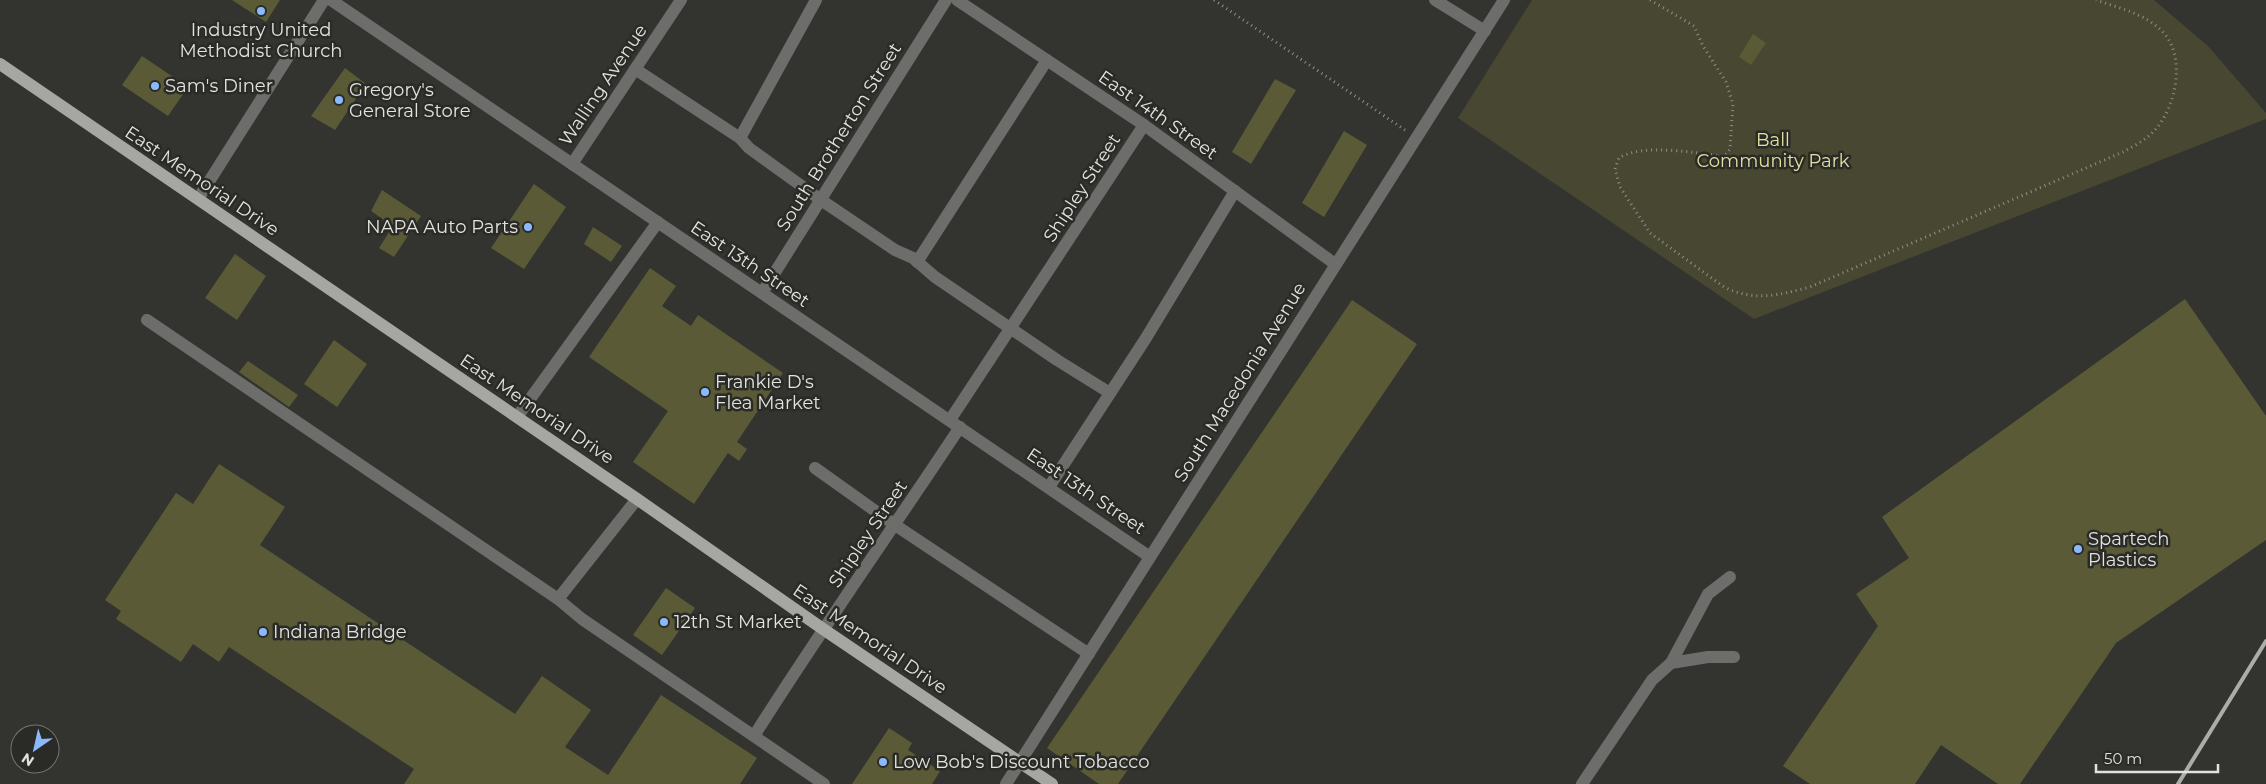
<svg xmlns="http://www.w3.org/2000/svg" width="2266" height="784" font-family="Montserrat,sans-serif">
  <rect width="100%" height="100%" fill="#333430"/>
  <!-- green -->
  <polygon fill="#474732" points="1532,0 2154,0 2208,46 2266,113 2266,119 1754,319 1458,118"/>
  <!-- building -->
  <g fill="#5a5a37">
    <polygon points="232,0 280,0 266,22"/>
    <polygon points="1753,34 1766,43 1751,65 1739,57"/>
    <polygon points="142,56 188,87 168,116 122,85"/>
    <polygon points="345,68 366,84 335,130 311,116"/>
    <polygon points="1275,79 1296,90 1251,164 1232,152"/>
    <polygon points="1344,131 1367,145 1324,217 1302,203"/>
    <polygon points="534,184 566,207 524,269 491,248"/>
    <polygon points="382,190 421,216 394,257 379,248 393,226 371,211"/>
    <polygon points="593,227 622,246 611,262 584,244"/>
    <polygon points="235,254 266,276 237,320 205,298"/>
    <polygon points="650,268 676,286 662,306 691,326 698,315 783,373 737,442 747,449 739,461 728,453 694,504 633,462 668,411 589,357"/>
    <polygon points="2185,299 2266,416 2266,540 2116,643 2020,784 1998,784 1941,745 1915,784 1810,784 1783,766 1878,626 1856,594 1909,558 1882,517"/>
    <polygon points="1352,300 1417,344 1118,784 1099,784 1047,748"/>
    <polygon points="334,340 367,364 337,407 304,384"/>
    <polygon points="248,361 298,395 289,407 239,372"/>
    <polygon points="219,464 285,507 260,545 515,714 542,676 591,710 565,747 608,775 661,695 757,758 740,784 404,784 414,769 229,647 219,662 193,644 181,662 116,619 121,611 105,600 176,493 193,504"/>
    <polygon points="666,588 695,608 662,655 633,635"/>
    <polygon points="889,728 912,743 908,750 940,771 932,784 852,784"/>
  </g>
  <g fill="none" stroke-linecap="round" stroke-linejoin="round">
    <!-- path -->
    <g stroke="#8f8f8c" stroke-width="3" stroke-dasharray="1 4" stroke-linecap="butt">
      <polyline points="1214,0 1405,130"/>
      <path d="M1650 0 1694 26 1703 46 1726 82 1733 104 1730 149 1726 154 1722 156C1695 153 1643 143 1619 158L1615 169 1620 187 1650 233 1724 287C1754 302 1779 295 1810 287L2123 152C2134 146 2146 140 2155 130 2176 107 2187 56 2162 31 2144 13 2118 8 2096 0"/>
    </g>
    <!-- minor -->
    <g stroke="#6d6d6b" stroke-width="12">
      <polyline points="331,0 1150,557"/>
      <polyline points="957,0 1144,125 1335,264"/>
      <polyline points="1435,0 1485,31"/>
      <polyline points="635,69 740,138 749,148 821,200 895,250 913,258 935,277 1057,360 1110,393"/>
      <polyline points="740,138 816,0"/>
      <polyline points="572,164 681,0"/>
      <polyline points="198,199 324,0"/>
      <polyline points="917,262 1047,60"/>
      <polyline points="762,293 946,0"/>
      <polyline points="147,320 558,599 582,619 824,784"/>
      <polyline points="517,417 658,222"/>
      <polyline points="950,420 1144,125"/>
      <polyline points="815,468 895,525 1089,654"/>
      <polyline points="1049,487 1146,338 1235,191"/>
      <polyline points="558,599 637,499"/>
      <polyline points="1671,663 1708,594 1730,577"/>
      <path d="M754 736C820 631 892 530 960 427"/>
      <polyline points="1006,784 1504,0"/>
      <polyline points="1582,784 1652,680 1671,663 1708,657 1734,657"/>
    </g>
    <!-- major -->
    <polyline stroke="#a6a6a2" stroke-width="12" points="0,64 637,499 823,629 1052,784"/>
    <!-- rail -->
    <polyline stroke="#acadaa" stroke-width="4" points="2178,784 2266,641"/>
  </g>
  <!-- markers -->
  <g fill="#8bbafc" stroke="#2a2a26" stroke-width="2">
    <circle cx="261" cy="11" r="5"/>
    <circle cx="155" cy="86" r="5"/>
    <circle cx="339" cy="100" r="5"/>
    <circle cx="528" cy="227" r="5"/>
    <circle cx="705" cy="392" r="5"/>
    <circle cx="2078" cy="549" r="5"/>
    <circle cx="664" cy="622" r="5"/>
    <circle cx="263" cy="632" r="5"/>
    <circle cx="883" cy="762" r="5"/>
  </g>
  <g text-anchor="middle" stroke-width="5" stroke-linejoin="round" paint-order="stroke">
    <!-- poi labels -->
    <g font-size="18" fill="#e2e2e0" stroke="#2a2a26" text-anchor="start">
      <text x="261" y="36" text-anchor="middle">Industry United<tspan x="261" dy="21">Methodist Church</tspan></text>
      <text x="165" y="92">Sam's Diner</text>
      <text x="349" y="96">Gregory's<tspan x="349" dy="21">General Store</tspan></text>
      <text x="518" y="233" text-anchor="end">NAPA Auto Parts</text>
      <text x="715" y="388">Frankie D's<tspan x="715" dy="21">Flea Market</tspan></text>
      <text x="2088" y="545">Spartech<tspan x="2088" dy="21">Plastics</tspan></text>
      <text x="674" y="628">12th St Market</text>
      <text x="273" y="638">Indiana Bridge</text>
      <text x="893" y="768">Low Bob's Discount Tobacco</text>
    </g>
    <!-- street labels -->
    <g font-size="18" fill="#e2e2e0" stroke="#2a2a26">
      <text transform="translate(603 85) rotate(-56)" y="6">Walling Avenue</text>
      <text transform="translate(1158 115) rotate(35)" y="6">East 14th Street</text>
      <text transform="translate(839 137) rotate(-58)" y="6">South Brotherton Street</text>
      <text transform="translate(202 181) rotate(34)" y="6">East Memorial Drive</text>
      <text transform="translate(1082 188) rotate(-57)" y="6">Shipley Street</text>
      <text transform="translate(750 264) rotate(34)" y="6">East 13th Street</text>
      <text transform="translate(1240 382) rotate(-58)" y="6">South Macedonia Avenue</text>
      <text transform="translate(537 409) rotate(34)" y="6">East Memorial Drive</text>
      <text transform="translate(1086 491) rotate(34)" y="6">East 13th Street</text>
      <text transform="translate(868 534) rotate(-56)" y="6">Shipley Street</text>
      <text transform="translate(870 639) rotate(34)" y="6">East Memorial Drive</text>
    </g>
    <!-- park labels -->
    <g font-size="18" fill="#e1e0a1" stroke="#2a2a26">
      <text x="1773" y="146">Ball<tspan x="1773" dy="21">Community Park</tspan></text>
    </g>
  </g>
  <!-- north arrow -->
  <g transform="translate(35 749) rotate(214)"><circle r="24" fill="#2a2a26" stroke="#747470"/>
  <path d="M0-4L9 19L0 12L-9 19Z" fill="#8bbafc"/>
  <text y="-8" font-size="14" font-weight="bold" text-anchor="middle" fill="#e2e2e0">N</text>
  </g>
  <!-- scale -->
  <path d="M2096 764v8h122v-8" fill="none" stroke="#e2e2e0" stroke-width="2.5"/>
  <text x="2104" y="764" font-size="15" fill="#e2e2e0" stroke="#2a2a26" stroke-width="4" paint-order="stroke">50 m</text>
</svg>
